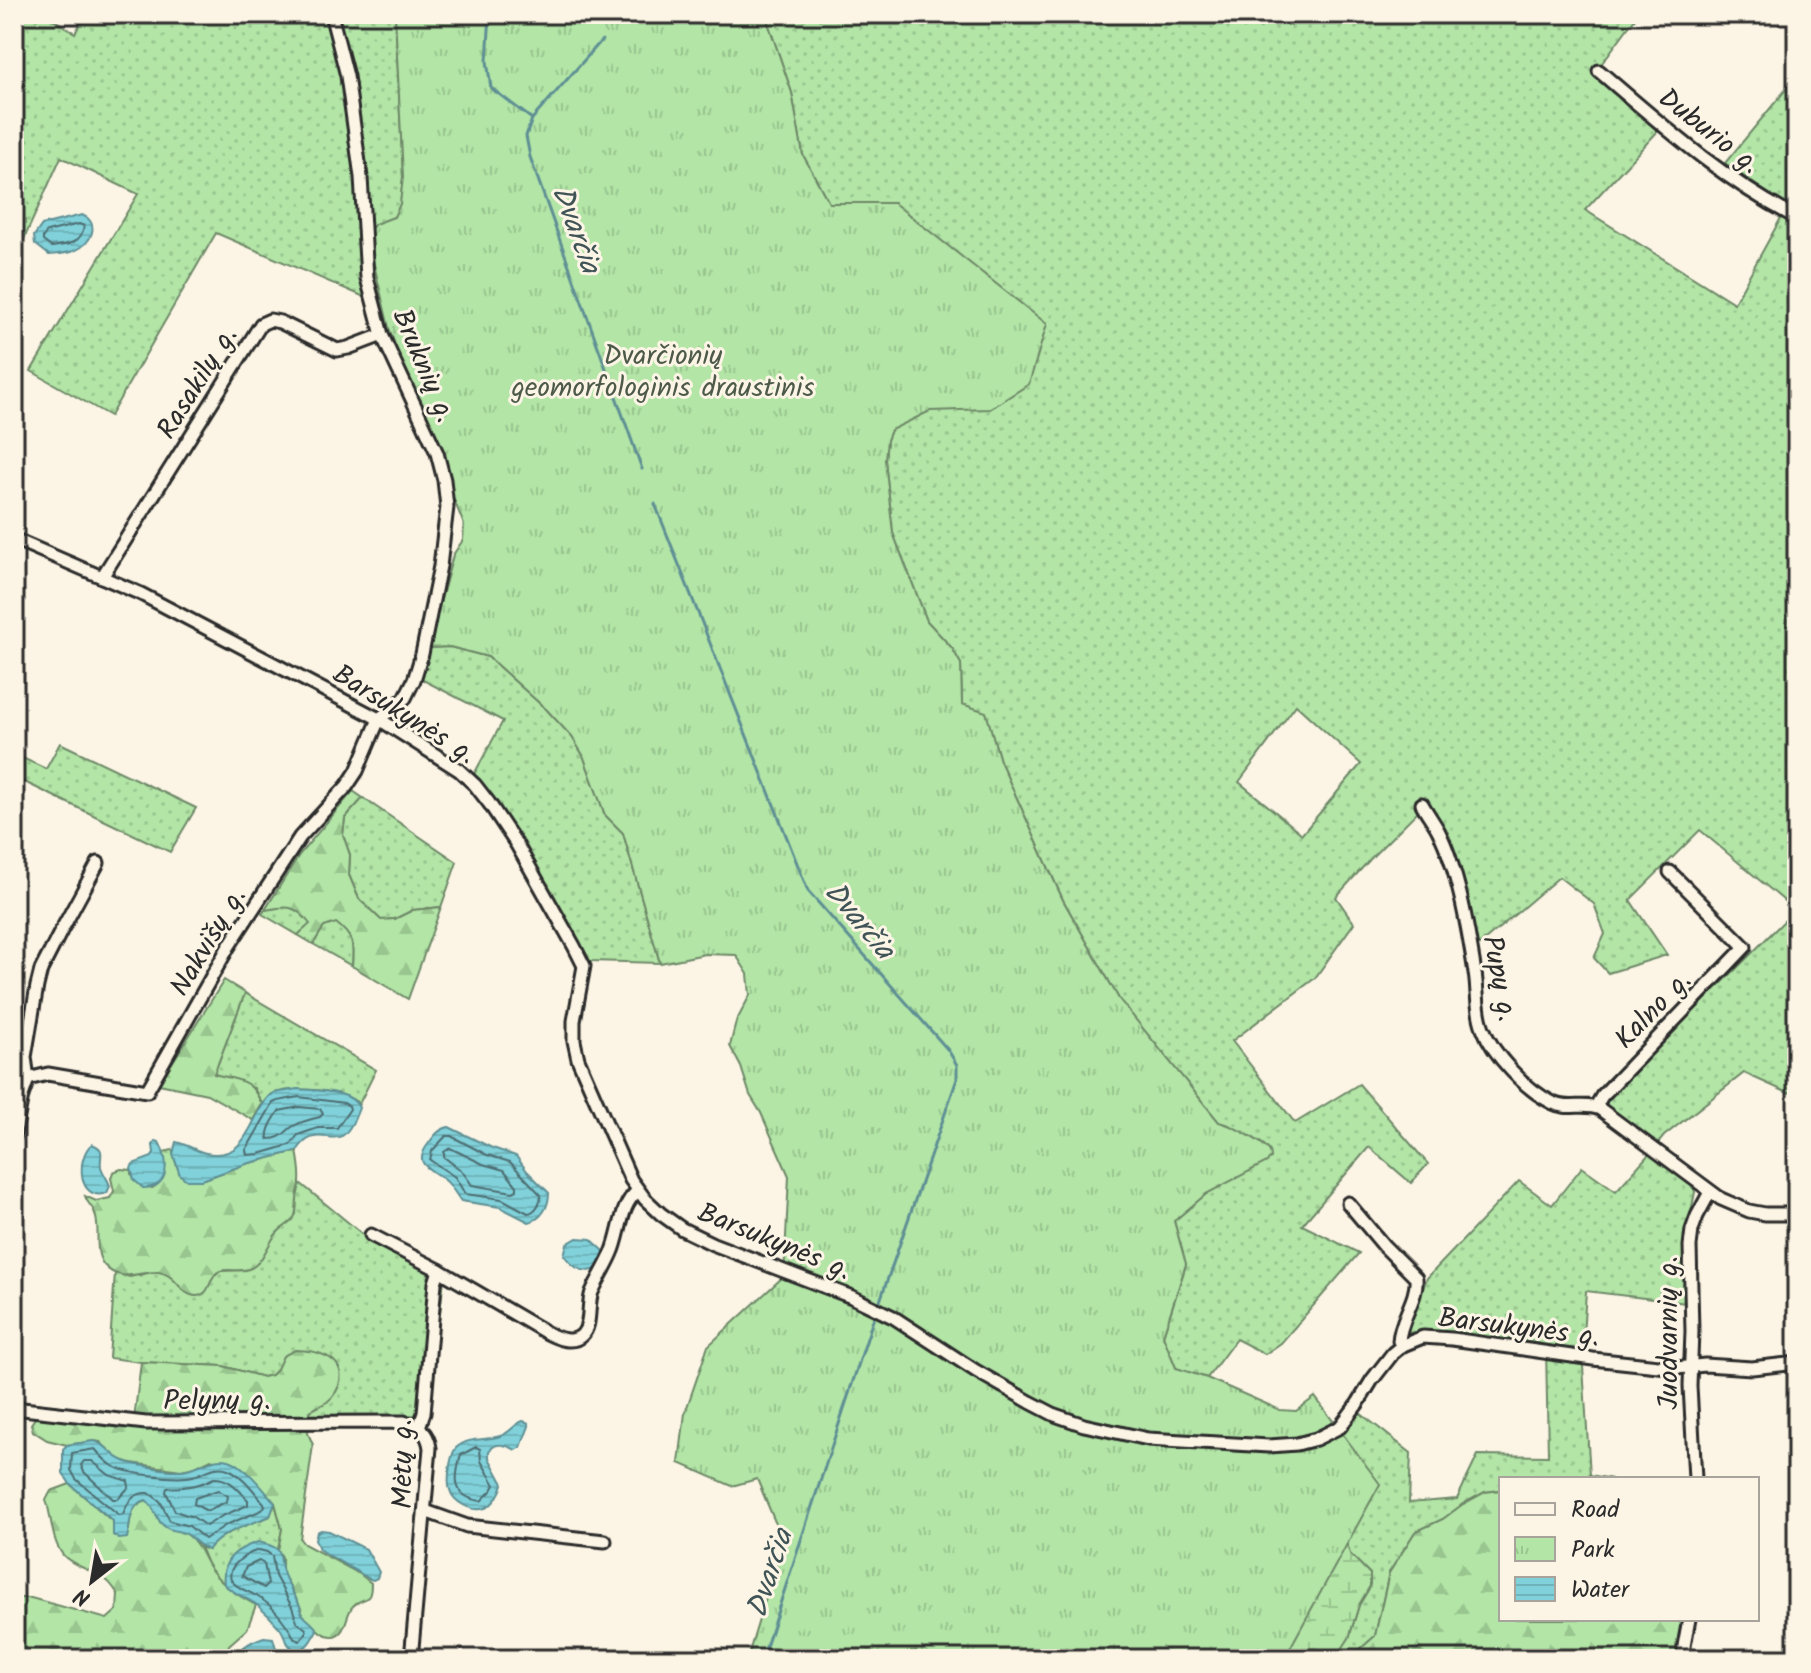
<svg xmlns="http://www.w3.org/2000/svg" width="1811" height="1673" font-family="Kalam,sans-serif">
  <defs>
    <pattern id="grass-dots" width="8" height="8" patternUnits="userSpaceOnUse" patternTransform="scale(2)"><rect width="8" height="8" fill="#b2e5a6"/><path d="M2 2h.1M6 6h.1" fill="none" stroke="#99c58f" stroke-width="1.8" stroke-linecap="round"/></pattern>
    <pattern id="forest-firs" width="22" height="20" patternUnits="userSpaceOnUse" patternTransform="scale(2)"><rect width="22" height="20" fill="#b2e5a6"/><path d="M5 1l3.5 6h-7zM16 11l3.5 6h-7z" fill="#99c58f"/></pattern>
    <pattern id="wetland-marsh" width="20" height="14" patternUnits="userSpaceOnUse" patternTransform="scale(2)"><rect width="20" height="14" fill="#b2e5a6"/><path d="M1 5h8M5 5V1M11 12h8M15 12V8" fill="none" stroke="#99c58f"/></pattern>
    <pattern id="park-tufts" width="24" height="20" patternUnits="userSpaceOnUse" patternTransform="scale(2)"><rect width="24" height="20" fill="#b2e5a6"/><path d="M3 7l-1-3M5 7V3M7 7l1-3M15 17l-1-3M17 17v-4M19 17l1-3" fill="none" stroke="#99c58f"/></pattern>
    <pattern id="water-rules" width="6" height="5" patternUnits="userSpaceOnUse" patternTransform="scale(2)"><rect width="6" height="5" fill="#80d1da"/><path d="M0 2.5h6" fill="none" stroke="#6fb4bb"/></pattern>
  </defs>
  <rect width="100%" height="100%" fill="#fcf5e5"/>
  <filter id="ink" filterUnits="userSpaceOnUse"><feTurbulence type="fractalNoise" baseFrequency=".0125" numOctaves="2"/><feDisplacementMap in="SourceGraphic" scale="16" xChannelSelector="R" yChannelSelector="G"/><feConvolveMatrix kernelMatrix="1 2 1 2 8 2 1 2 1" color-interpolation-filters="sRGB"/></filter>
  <g filter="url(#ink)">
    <!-- grass -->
    <g fill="url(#grass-dots)" stroke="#6e8868" stroke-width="2" fill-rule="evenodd">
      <polygon points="14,14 45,14 75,33 86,14 395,14 403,177 400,205 394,217 375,224 372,256 383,305 216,233 110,416 31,371 138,194 61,157 14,261 14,211 17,205 14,201 14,75 21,63 14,58"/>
      <path d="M765 14H1638L1594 74 1658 131 1585 210 1734 303 1787 207 1725 163 1797 76V1091L1788 1093 1744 1073 1664 1136 1651 1152 1691 1182 1695 1192 1686 1236 1687 1303 1586 1291 1582 1351 1590 1475 1612 1479H1501V1490L1485 1492 1463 1504 1443 1519 1415 1532 1389 1573 1375 1636 1349 1659H1330L1349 1638 1359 1605 1370 1587V1574L1350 1554 1300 1522 1351 1406 1411 1453 1409 1503 1457 1499 1478 1455 1548 1456 1546 1347 1437 1331 1406 1333 1427 1278 1519 1181 1552 1205 1582 1167 1616 1191 1650 1153 1623 1121 1607 1106V1098L1795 910 1700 830 1630 900 1667 955 1608 973 1594 958 1605 934 1594 904 1559 877 1478 946 1446 839 1425 804 1374 855 1336 897 1354 923 1315 978 1232 1041 1295 1123 1359 1084 1428 1164 1411 1183 1369 1147 1302 1225 1359 1253 1281 1343 1265 1354 1236 1339 1207 1378 1176 1368 1163 1336 1186 1265 1174 1221 1206 1194 1270 1152 1264 1145 1227 1124 1177 1136 625 273 1119 999 1063 900 1000 761 986 713 962 704 961 664 952 648 927 621 893 533 885 460 887 440 891 430 829 203 803 155 792 93ZM1296 705 1361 764 1302 834 1239 782Z"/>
      <polygon points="450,647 488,657 547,710 572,737 583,755 605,815 623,833 660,963 590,961 489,793 473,776 503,721 419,678 428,648"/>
      <polygon points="60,743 196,808 170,852 14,777 14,754 46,769"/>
      <polygon points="363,798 457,862 441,907 413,910 395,919 381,920 359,899 349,875 350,855 343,835 345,818"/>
      <polygon points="287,906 302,913 311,924 298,935 262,914 265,910"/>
      <path d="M336 922C354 937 354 944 352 966L313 944 324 927Z"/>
      <path d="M245 993 376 1070 359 1104C344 1089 290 1085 271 1095 267 1097 266 1100 262 1104L254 1088 214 1074Z"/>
      <polygon points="300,1183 366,1237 444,1279 430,1395 415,1415 308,1419 310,1411 327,1401 277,1369 271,1375 263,1377 223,1366 141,1362 109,1358 115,1273 130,1277 157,1271 164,1273 174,1278 189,1294 212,1280 215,1275 221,1271 246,1270 258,1262 275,1235 296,1214 297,1195"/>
      <path d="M275 1503 282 1529 278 1550C271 1545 267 1545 259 1545 236 1546 222 1561 224 1584L209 1569 200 1547 208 1550C222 1531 249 1525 270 1516Z"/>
    </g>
    <!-- forest -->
    <g fill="url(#forest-firs)" stroke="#6e8868" stroke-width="2">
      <path d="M353 791 363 798 345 818 343 835 350 855 349 875 359 899 381 920 395 919 413 910 441 907 408 999 352 966C354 944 354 937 336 923L324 927 313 944 298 935 310 924C295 904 288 906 265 910L299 855Z"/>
      <path d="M224 980 245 993 214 1074C240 1081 249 1077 262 1104L253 1120 207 1094 159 1084Z"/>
      <path d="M173 1150V1154L180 1175 202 1180 246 1164 297 1151C299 1161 301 1171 300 1182 300 1188 297 1193 297 1200 296 1206 297 1212 294 1218 290 1225 281 1227 276 1234 268 1244 263 1262 251 1268 241 1273 230 1268 220 1271 208 1275 212 1296 196 1296 180 1296 175 1271 156 1272 137 1272 119 1283 104 1265 92 1250 102 1228 94 1211 91 1205 87 1203 85 1196L96 1201 110 1198 114 1191 111 1178 113 1172 121 1169 131 1170V1174L152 1188C166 1181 163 1166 163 1152Z"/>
      <path d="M295 1350C314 1350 345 1356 340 1381 339 1389 333 1397 327 1402 322 1405 315 1408 310 1411L308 1433 313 1445 300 1539 304 1544 360 1574 371 1583C371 1605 364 1595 353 1606 345 1614 347 1637 331 1636 320 1636 313 1623 304 1618L300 1606 282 1572V1557L278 1550 282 1529 275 1503 246 1471 211 1459 195 1467 181 1470 131 1463 118 1459 100 1442 94 1441 67 1445 47 1440 33 1431 31 1424 35 1418 47 1417 133 1428 141 1362 223 1366 263 1377 271 1375 277 1369 283 1356Z"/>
      <path d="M70 1484 113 1522V1535L129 1530C130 1516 132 1504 147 1500L154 1506 160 1522C168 1526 181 1530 188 1535 201 1545 202 1559 212 1571 224 1587 239 1596 256 1605L247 1629 229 1645 224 1659H14V1598H31L107 1619 117 1610 118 1594C115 1590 111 1583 106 1580 96 1571 73 1567 63 1555 51 1540 52 1517 46 1500L51 1491Z"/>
      <polygon points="1501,1490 1501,1619 1684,1619 1678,1659 1349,1659 1375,1636 1389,1573 1415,1532 1443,1519 1463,1504 1485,1492"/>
    </g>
    <!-- wetland -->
    <polygon fill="url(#wetland-marsh)" stroke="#6e8868" stroke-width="2" points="1347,1543 1350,1554 1370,1574 1370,1586 1359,1605 1349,1638 1342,1649 1333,1654 1330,1659 1282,1659"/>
    <!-- park -->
    <path fill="url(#park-tufts)" stroke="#6e8868" stroke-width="2" d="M395 14H765L792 93 803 155 829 203H894L1047 324 1029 384 990 409 930 411 891 430 887 440 885 460 893 533 927 621 952 648 961 664 962 704 986 712 1000 761 1063 900 1119 999 1219 1122C1229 1124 1265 1142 1270 1152 1271 1154 1271 1156 1271 1158L1267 1162 1206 1194 1174 1221 1186 1264 1163 1336 1176 1368 1207 1378 1280 1410 1296 1411 1315 1397 1380 1484 1284 1659H747L783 1541 757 1479 732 1486 679 1463 685 1413 708 1346 784 1276 789 1176 761 1113 750 1095 741 1067 730 1046 736 1022 750 995 748 974 736 955 705 954 660 963 623 833 605 815 583 755 572 737 547 710 488 657 450 647 428 648 453 555 463 540 464 525 453 497 444 455 401 362 389 328 372 256 371 229 375 224 394 217 400 204 403 177Z"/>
    <!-- water -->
    <g fill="url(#water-rules)" stroke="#5e8f94" stroke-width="2">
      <path d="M82 215C101 223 91 244 76 250 68 254 57 254 49 255L35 244 34 236 42 225Z"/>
      <path d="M298 1089C316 1091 353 1090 359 1108 356 1116 350 1131 342 1136 330 1143 313 1125 297 1151L246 1164 202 1180H187L180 1175 173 1154 176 1142C187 1144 195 1151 206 1153 247 1161 249 1121 268 1097L274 1093Z"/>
      <path d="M449 1127 490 1147 516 1156 527 1171 549 1193C549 1206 542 1219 529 1222L500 1207 461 1201C456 1195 452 1186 446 1181 431 1168 411 1166 429 1143 435 1135 439 1129 449 1127Z"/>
      <path d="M155 1141 159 1142C169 1160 171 1188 143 1188L134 1180 131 1168 133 1164 152 1157 154 1153 153 1145Z"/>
      <path d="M92 1144C107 1150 99 1155 101 1167 103 1174 108 1179 110 1186L107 1193C77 1203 76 1156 92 1144Z"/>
      <path d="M577 1238 591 1239 604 1251 602 1262 594 1270C580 1273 572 1266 564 1255L567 1244Z"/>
      <path d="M523 1421 529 1423V1426L521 1447 516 1450C506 1445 496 1441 489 1451V1458L503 1484C501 1492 494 1505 485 1508 473 1513 453 1502 450 1490 447 1482 449 1474 450 1465 451 1459 452 1453 456 1448 470 1435 488 1442 503 1435 511 1431 515 1424 523 1421Z"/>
      <path d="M94 1441C108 1444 112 1459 130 1463 144 1466 167 1471 180 1470 198 1470 211 1455 229 1460 245 1465 264 1490 275 1503L270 1516C249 1525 222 1531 208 1550 199 1546 195 1540 188 1535 181 1530 170 1532 164 1526 155 1519 156 1508 146 1500 128 1505 131 1523 127 1538L119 1539 113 1535V1521L70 1484 63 1473V1449L67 1445Z"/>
      <polygon points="321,1530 329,1531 366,1549 379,1572 377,1578 373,1580 370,1579 323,1552 319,1549 315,1539 317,1532"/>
      <path d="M258 1542C289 1549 276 1554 284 1575 288 1586 295 1596 300 1606 300 1618 312 1620 317 1630 313 1637 306 1653 294 1649 286 1646 285 1635 280 1628 274 1621 264 1611 257 1605 246 1597 233 1594 224 1584 221 1559 236 1549 258 1542Z"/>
      <path d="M264 1637 273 1638 279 1659H235C239 1647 252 1641 264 1637Z"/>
    </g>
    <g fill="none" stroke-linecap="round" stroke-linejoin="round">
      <!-- shore -->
      <g stroke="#4d6d71" stroke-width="2">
        <path d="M79 224 84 226C82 244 66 245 51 247L43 241V237L47 232Z"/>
        <polygon points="299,1097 344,1103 349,1106 350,1109 337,1128 318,1128 298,1135 290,1145 259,1154 247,1155 246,1150 273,1103 278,1101"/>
        <path d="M299 1107 320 1109 323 1114 320 1117C311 1119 300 1122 292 1127 283 1134 281 1139 268 1139 266 1130 274 1119 279 1111Z"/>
        <path d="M446 1136H451L487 1155 510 1162 541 1195C541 1202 536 1212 528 1213L502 1199 465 1194 455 1177 430 1160 432 1151Z"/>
        <polygon points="450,1148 483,1164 504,1170 517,1186 517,1190 513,1192 472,1185 462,1171 444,1157 444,1152"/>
        <path d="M476 1447 480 1449 481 1461 495 1485 492 1490 481 1501C452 1497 454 1479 461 1455Z"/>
        <path d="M95 1449C100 1455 106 1462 113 1466 127 1474 177 1480 193 1476 205 1473 215 1464 228 1469 243 1475 254 1492 264 1503L265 1506 262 1510 226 1525 205 1539 189 1526 170 1521 160 1501 149 1493C134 1492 128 1501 123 1514L119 1515 76 1479 71 1470 72 1453Z"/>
        <polygon points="84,1461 92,1461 109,1475 128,1481 129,1487 118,1499 113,1499 84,1472 81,1465"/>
        <path d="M214 1478C230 1478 238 1489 248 1500V1505L222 1516 206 1526 193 1517 175 1511 166 1492 167 1488C186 1487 196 1487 214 1478Z"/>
        <polygon points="218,1490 228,1496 227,1501 207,1511 194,1504 195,1498"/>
        <path d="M259 1550 267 1552 272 1556 275 1576 292 1607 297 1622 306 1629V1633L300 1641 295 1639C286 1623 274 1606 258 1597 251 1592 235 1588 231 1580 226 1565 248 1553 259 1550Z"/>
        <polygon points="259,1561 264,1564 268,1584 264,1588 242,1576 246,1567"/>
      </g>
      <!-- stream -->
      <g stroke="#5e8f94" stroke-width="3">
        <polyline points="490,14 487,61 491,88 532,119 526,136 530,157 642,469"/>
        <polyline points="609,24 611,20 610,14"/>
        <polyline points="533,118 602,40"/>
        <polyline points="655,504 808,891 948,1050 957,1065 957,1079 880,1301"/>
        <polyline points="762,1659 874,1317"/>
      </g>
      <!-- minor casing -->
      <g stroke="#2b2b2b" stroke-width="17">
        <g id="minor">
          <path d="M1599 71C1662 125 1723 180 1797 218"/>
          <polyline points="14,539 141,594 379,719 459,770 475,785 489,803 517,845 574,946 584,966 574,1021 574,1041 578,1059 631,1180 645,1199 661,1214 682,1229 713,1244 852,1297 893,1317 976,1371 1030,1402 1055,1415 1084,1425 1148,1439 1269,1446 1297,1444 1316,1439 1340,1427 1358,1403 1372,1380 1393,1353 1403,1345 1423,1337 1452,1339 1593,1359 1677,1368 1705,1365 1752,1368 1797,1363"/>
          <polyline points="102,577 261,324 270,320 280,322 337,350 348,348 382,335"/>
          <path d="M1422 804C1427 813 1433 821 1438 830 1458 869 1468 929 1475 973 1478 991 1476 1011 1483 1028 1493 1055 1526 1090 1553 1103 1568 1111 1584 1102 1600 1109L1721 1199 1749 1211 1765 1214H1797"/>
          <polyline points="28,1079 48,1074 147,1091 229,946 300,837 347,786 357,771 379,719 405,698 414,680 422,654 440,566 447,507 444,480 437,453 382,335 367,278 361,177 347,76 331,14"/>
          <polyline points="1596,1106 1602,1096 1745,947 1670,872"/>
          <polyline points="14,1137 22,1096 28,1079 25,1057 37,986 41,970 61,931 98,863"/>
          <path d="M1348 1203 1384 1246 1416 1278C1418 1299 1400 1319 1399 1341L1403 1345"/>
          <path d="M371 1235 439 1270 547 1333C557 1338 572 1345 582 1335 592 1325 587 1305 592 1292 598 1279 606 1267 612 1253 621 1233 620 1204 638 1191"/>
          <path d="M14 1408 146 1423 404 1422C419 1426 428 1432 430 1448L411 1659"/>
          <polyline points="419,1427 424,1413 435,1283 439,1270"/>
          <polyline points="1695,1479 1690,1386 1692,1331 1690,1246 1692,1230 1697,1216 1710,1192"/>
          <polyline points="425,1511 467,1526 605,1541"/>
          <polyline points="1684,1659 1684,1646 1689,1619"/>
        </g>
      </g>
      <!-- minor -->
      <use href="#minor" stroke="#fcf5e5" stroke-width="11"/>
    </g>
  </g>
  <g text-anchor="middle" stroke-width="6" stroke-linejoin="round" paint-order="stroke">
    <!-- street labels -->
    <g font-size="28" fill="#2b2b2b" stroke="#fcf5e5">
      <text transform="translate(1710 130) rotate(38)" y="10">Duburio g.</text>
      <text transform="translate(425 365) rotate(67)" y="10">Bruknių g.</text>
      <text transform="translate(196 382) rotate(-58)" y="10">Rasakilų g.</text>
      <text transform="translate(405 713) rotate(32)" y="10">Barsukynės g.</text>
      <text transform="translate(207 941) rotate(-59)" y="10">Nakvišų g.</text>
      <text transform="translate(1501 978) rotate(79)" y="10">Pupų g.</text>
      <text transform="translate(1652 1009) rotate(-46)" y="10">Kalno g.</text>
      <text transform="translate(775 1240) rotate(22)" y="10">Barsukynės g.</text>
      <text transform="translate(1519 1326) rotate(7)" y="10">Barsukynės g.</text>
      <text transform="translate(1667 1333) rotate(-90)" y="10">Juodvarnių g.</text>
      <text x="217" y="1409">Pelynų g.</text>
      <text transform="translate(401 1464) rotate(-90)" y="10">Mėtų g.</text>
    </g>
    <!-- park labels -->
    <g font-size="28" fill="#4d5a4a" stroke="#fcf5e5">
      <text x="663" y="364">Dvarčionių<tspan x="663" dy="32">geomorfologinis draustinis</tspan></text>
    </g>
    <!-- water labels -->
    <g font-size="30" font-style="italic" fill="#405457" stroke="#fcf5e5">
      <text transform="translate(577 229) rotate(70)" y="10">Dvarčia</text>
      <text transform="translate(860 920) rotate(50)" y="10">Dvarčia</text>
      <text transform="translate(769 1573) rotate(-72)" y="10">Dvarčia</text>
    </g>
  </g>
  <!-- margin -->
  <rect width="1811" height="1673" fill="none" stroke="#fcf5e5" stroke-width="48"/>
  <rect x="24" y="24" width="1763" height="1625" fill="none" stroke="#2b2b2b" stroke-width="3" filter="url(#ink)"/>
  <!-- legend -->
  <rect x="1499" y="1477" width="260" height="144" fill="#fcf5e5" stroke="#a8a49b" stroke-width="2"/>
  <rect x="1515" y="1503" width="40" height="12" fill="#fcf5e5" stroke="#a8a49b" stroke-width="2"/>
  <text x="1571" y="1517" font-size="24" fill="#2b2b2b">Road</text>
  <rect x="1515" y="1537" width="40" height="24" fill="url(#park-tufts)" stroke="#a8a49b" stroke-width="2"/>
  <text x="1571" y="1557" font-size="24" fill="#2b2b2b">Park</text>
  <rect x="1515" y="1577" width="40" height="24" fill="url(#water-rules)" stroke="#a8a49b" stroke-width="2"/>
  <text x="1571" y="1597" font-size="24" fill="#2b2b2b">Water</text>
  <!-- north arrow -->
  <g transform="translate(92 1581) rotate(211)" stroke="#fcf5e5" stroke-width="6" paint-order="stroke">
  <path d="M0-6L14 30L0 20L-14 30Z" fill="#2b2b2b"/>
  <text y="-12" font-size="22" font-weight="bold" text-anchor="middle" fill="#2b2b2b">N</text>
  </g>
</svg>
